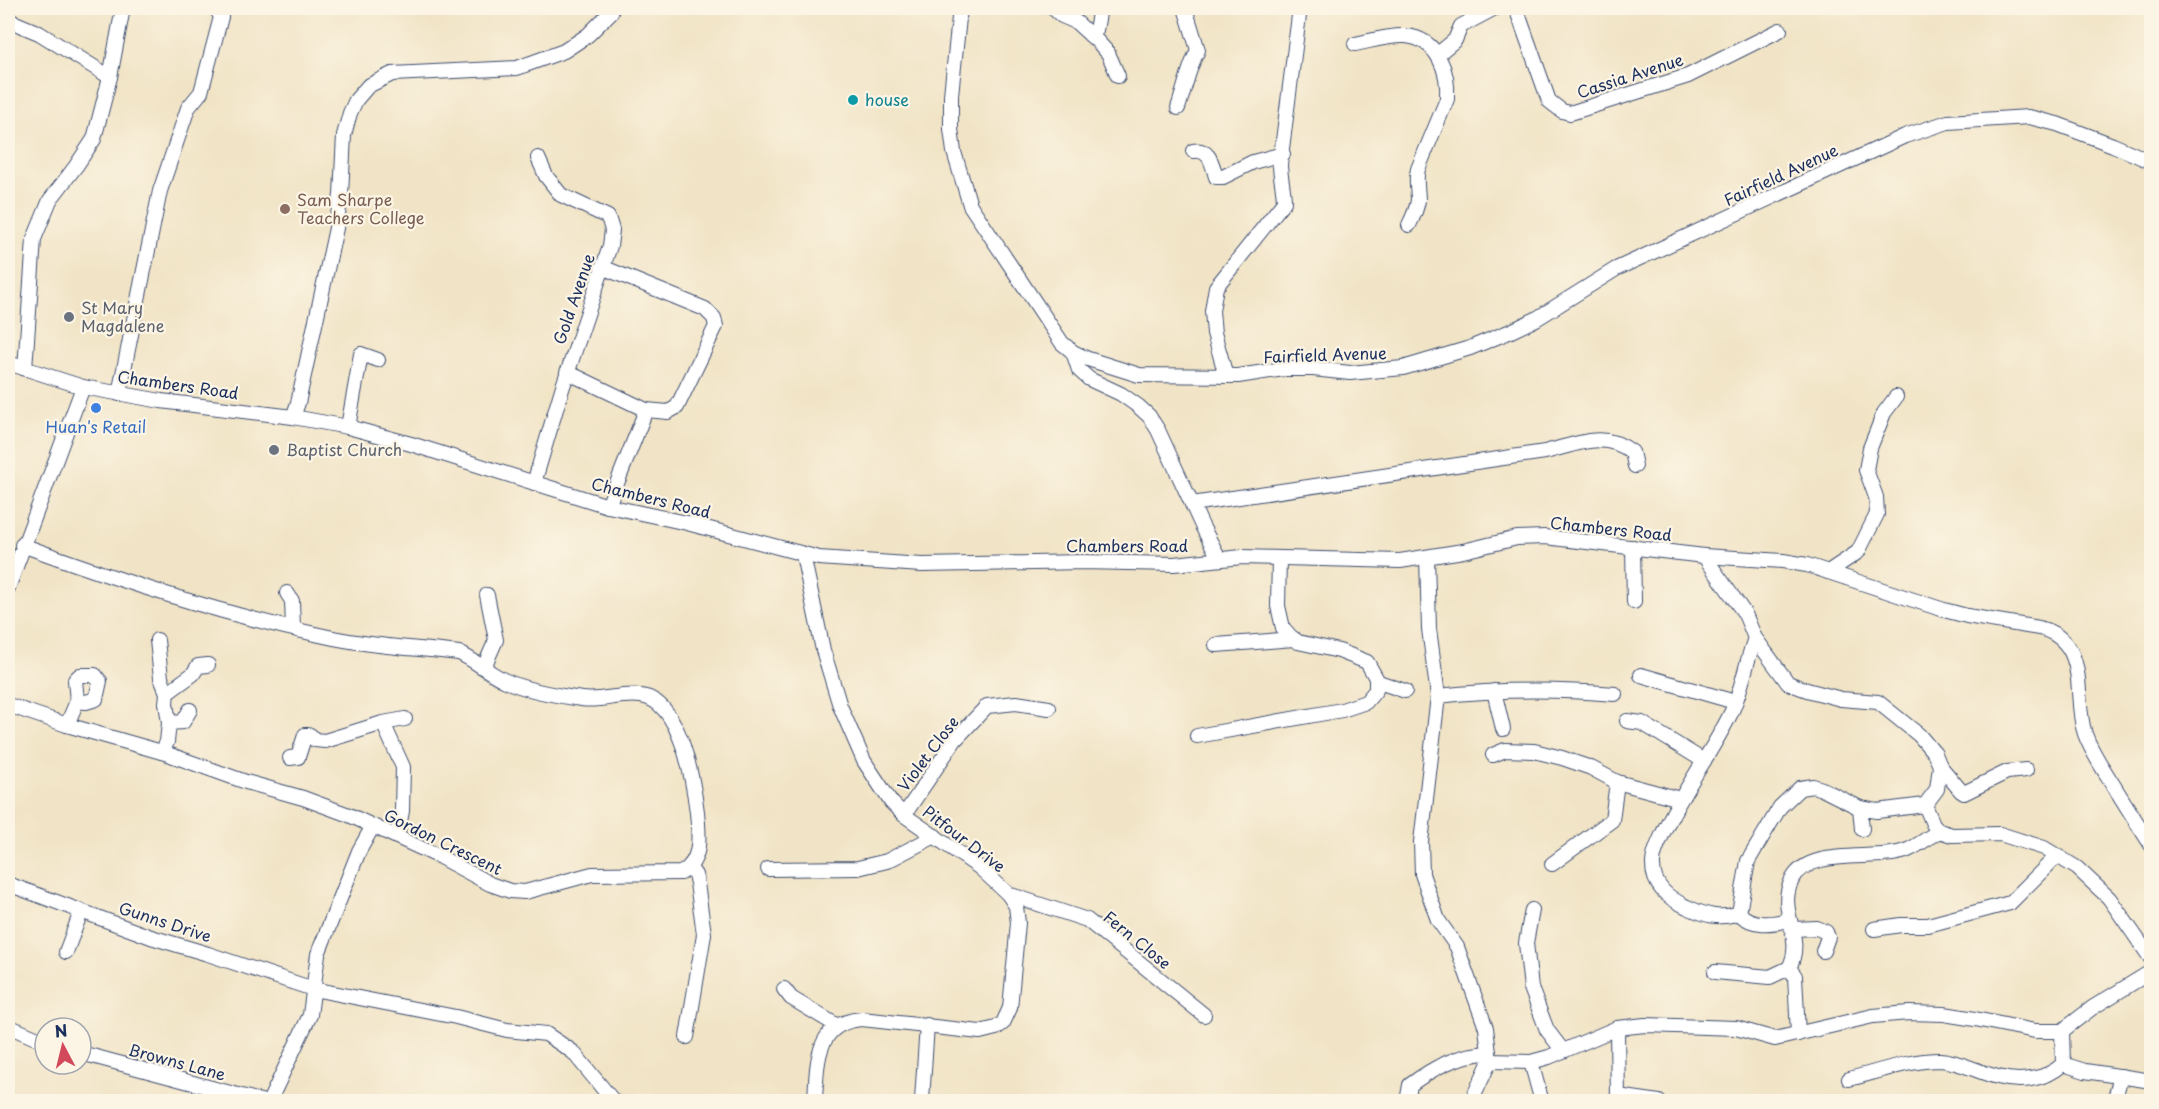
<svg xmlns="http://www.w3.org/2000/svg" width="2159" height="1109" font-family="'Playpen Sans',sans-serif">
  <rect width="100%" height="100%" fill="#fcf5e5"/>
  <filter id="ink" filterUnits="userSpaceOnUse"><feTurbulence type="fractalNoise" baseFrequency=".0167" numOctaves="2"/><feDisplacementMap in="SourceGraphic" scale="12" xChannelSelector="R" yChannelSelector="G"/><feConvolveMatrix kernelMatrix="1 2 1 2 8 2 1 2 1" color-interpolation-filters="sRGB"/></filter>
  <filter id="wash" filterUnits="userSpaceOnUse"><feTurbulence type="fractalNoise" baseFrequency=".008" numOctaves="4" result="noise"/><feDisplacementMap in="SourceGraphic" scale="24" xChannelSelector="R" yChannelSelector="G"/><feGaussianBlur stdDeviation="1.35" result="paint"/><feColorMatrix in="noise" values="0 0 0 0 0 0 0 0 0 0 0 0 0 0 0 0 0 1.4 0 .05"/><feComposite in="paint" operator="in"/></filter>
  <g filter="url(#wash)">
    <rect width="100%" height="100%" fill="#f1e4c6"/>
  </g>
  <g filter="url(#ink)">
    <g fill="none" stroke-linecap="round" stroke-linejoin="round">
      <!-- minor casing -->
      <g stroke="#3b4a6e" stroke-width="16">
        <g id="minor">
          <polyline points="960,8 951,95 951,129 954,152 970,205 1062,343 1073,352 1088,359 1139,375 1238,376 1284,369 1313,369 1350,373 1403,368 1470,348 1511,331 1536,319 1616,269 1905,136 1948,122 2029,117 2057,124 2113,145 2152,162"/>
          <polyline points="1053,8 1062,16 1076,22 1098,42 1108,53 1118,76"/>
          <polyline points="1516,8 1549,101 1562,111 1570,113 1688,76 1780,30"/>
          <polyline points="8,20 39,33 110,77"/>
          <polyline points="1090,35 1096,30 1100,8"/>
          <path d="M1355 44C1371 41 1389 35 1406 36 1438 39 1449 72 1447 99L1418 169C1415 180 1418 189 1418 200 1417 209 1413 217 1409 225"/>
          <polyline points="1438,54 1455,40 1461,26 1495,8"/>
          <path d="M1178 108C1185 88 1188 69 1198 50L1185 8"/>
          <path d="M1193 151C1210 148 1212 164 1216 177H1223L1253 162 1283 154"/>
          <polyline points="1073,352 1079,370 1089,379 1121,394 1138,406 1149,416 1158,430 1202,526 1219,558"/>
          <path d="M8 363 83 387 161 401 293 417 348 427 411 444 608 506 687 523 819 558 922 565 1083 562 1174 564 1242 557 1400 561 1463 551 1517 538 1545 537 1704 556 1783 561 1807 565 1944 610 1967 616 2039 628C2052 631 2064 639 2071 652 2083 677 2076 708 2085 734 2091 751 2102 767 2112 783 2125 804 2138 825 2152 846"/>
          <polyline points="25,369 34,239 50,200 76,166 94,139 110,77 123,8"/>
          <polyline points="567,372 646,410 668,412 677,407 716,326 714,318 705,309 602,267"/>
          <path d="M1226 376 1214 333 1212 311 1216 287 1284 202C1284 189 1280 177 1280 164L1300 8"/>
          <polyline points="119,394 160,191 188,108 201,92 221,17 216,8"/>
          <polyline points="293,417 298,403 336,228 341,195 344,135 350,113 356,100 368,86 392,74 517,68 564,51 588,35 611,12 612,8"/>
          <polyline points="348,427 361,354 378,360"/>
          <polyline points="534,483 562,389 610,246 612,230 608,217 561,195 546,176 538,158"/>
          <path d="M1192 504 1545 452C1578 444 1603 430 1632 452L1635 466"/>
          <polyline points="608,506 646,410"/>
          <polyline points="1633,547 1634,602"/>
          <path d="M803 555 823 650 840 706 864 761 891 802 904 815 980 868 1008 894 1016 906 1018 923 1010 1008 1003 1023 996 1028 980 1032 862 1019C815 1022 817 1064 815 1102"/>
          <path d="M1704 556 1745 614 1755 638 1788 683 1807 690 1841 699 1878 702 1919 735 1935 754 1940 766 1937 789 1925 805 1877 811 1860 808 1822 789 1813 786 1800 788 1780 807 1748 861 1739 913C1719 920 1705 915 1687 907 1668 898 1652 886 1653 863 1653 853 1659 842 1663 833 1682 791 1711 754 1731 713 1742 690 1746 662 1755 638"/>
          <polyline points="1427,557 1429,629 1438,696 1421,842 1422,874 1438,920 1457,947 1486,1028 1490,1061 1471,1102"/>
          <polyline points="1828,572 1858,552 1877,514 1876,497 1866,470 1870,448 1884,413 1896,397"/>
          <polyline points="8,588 83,387"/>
          <polyline points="287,593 292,601 293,628"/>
          <polyline points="157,640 161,678 167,693"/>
          <polyline points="1216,645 1294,639"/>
          <polyline points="484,667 496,640 487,595"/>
          <polyline points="1641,675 1735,702"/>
          <polyline points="1376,681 1405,691"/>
          <polyline points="1494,691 1503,729"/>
          <path d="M1438 696C1497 689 1556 689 1615 694"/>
          <path d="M8 705 67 725 165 753 246 782 303 798 349 815 440 857 490 884 510 891 525 892 592 874 681 873C703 861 699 835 697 812 693 781 681 701 641 696 621 693 601 702 582 699 560 696 526 690 506 681 490 674 476 661 459 653 414 648 368 646 324 636 221 614 121 581 22 545"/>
          <polyline points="1627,721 1642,723 1704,761"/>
          <polyline points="169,723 166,703 167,693 193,674 198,666 208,665"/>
          <polyline points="383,723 405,719"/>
          <polyline points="67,725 77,701 86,702 96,699 100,681 95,675 80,675 75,680 77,701"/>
          <polyline points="1197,736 1342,710 1366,702 1376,690 1376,678 1367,662 1339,651 1298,642 1291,637 1283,628 1278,606 1279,558"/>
          <polyline points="162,752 167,742 169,723 183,722 190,710"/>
          <polyline points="1493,755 1505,750 1534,751 1562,758 1591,768 1617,782 1680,799"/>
          <polyline points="290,758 298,757 305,735 310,735 315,740 325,741 383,723 403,767 402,811 397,837"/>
          <polyline points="1940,766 1961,791 1964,793 2007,772 2026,770"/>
          <polyline points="1925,805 1933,824 1939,831 1952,835 2000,834 2044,848 2077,868 2109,898 2152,960"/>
          <polyline points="1860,808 1862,829"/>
          <polyline points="904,815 955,740 987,706 1016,703 1049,708"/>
          <polyline points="1552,864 1612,820 1617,782"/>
          <polyline points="768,869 858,868 887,861 935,836"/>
          <polyline points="8,884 151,937 208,954 313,989 456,1017 507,1030 546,1034 573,1052 614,1102"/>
          <polyline points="1008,894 1087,920 1204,1015"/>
          <polyline points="1532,910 1526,943 1531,988 1547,1030 1563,1051"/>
          <path d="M1739 913C1752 927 1772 924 1789 920"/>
          <polyline points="1794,929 1817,928 1826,932 1828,937 1823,951"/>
          <polyline points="1874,929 1901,925 1928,925 2010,903 2056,857"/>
          <polyline points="66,952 81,912"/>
          <polyline points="1789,968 1795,976 1798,1034"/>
          <path d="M1715 972 1770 977 1789 968C1806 936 1776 911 1792 880 1810 845 1876 863 1908 850 1919 845 1929 837 1939 831"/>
          <polyline points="784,989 791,998 836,1025"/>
          <polyline points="8,1026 45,1042"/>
          <polyline points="1617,1028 1618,1102"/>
          <polyline points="687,1037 704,934 697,883 695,875 690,868"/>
          <polyline points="81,1053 264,1102"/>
          <polyline points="1490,1061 1531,1062 1549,1057 1617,1028 1645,1025 1736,1028 1775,1039 1873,1016 1909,1013 1944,1014 1975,1019 2035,1031 2062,1031 2092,1008 2152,971"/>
          <polyline points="1531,1062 1542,1102"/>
          <polyline points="2063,1064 2085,1071 2152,1081"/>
          <path d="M1849 1079C1878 1072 1909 1060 1940 1060 1960 1061 1979 1073 1998 1077 2020 1083 2046 1080 2063 1064L2062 1031"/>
          <polyline points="1618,1096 1659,1102"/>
          <polyline points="922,1100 927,1025"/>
          <polyline points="269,1102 310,1015 318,954 359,851 373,826"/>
          <path d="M1407 1102 1410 1085C1434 1067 1459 1054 1489 1053"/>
          <polyline points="2114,1102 2121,1076"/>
        </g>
      </g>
      <!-- minor -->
      <use href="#minor" stroke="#fff" stroke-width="14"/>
    </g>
  </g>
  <!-- markers -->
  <circle fill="#0f9aa8" stroke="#fcf5e5" stroke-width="2" cx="853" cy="100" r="6"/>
  <circle fill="#8d6e63" stroke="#fcf5e5" stroke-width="2" cx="285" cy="209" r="6"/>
  <g fill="#6b7280" stroke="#fcf5e5" stroke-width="2">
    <circle cx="69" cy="317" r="6"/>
    <circle cx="274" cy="450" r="6"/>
  </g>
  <circle fill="#3f7fe0" stroke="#fcf5e5" stroke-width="2" cx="96" cy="408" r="6"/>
  <g text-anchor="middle" stroke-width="4.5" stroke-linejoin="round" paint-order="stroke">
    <!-- street labels -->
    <g font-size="16" fill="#1b2f5e" stroke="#fcf5e5">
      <text transform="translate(1630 76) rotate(-18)" y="6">Cassia Avenue</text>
      <text transform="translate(1781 175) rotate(-25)" y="6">Fairfield Avenue</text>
      <text transform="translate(574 299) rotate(-71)" y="6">Gold Avenue</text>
      <text transform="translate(1325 355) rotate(-2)" y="6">Fairfield Avenue</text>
      <text transform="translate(178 385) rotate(8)" y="6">Chambers Road</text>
      <text transform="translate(651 498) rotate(14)" y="6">Chambers Road</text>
      <text transform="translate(1611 529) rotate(6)" y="6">Chambers Road</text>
      <text x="1127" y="552">Chambers Road</text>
      <text transform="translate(928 754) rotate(-53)" y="6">Violet Close</text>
      <text transform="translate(964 839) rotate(37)" y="6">Pitfour Drive</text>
      <text transform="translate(443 842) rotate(26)" y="6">Gordon Crescent</text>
      <text transform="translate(165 922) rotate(18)" y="6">Gunns Drive</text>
      <text transform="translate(1137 940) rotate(39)" y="6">Fern Close</text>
      <text transform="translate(177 1062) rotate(15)" y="6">Browns Lane</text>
    </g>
    <!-- culture labels -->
    <g font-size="16" fill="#0d838f" stroke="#fcf5e5" text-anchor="start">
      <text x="865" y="106">house</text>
    </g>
    <!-- education labels -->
    <g font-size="16" fill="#785e54" stroke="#fcf5e5" text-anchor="start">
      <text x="297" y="206">Sam Sharpe<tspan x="297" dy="18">Teachers College</tspan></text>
    </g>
    <!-- worship labels -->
    <g font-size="16" fill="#5b616d" stroke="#fcf5e5" text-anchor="start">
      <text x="81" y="314">St Mary<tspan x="81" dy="18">Magdalene</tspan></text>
      <text x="286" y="456">Baptist Church</text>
    </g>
    <!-- shop labels -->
    <g font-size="16" fill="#366cbe" stroke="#fcf5e5">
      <text x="96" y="433">Huan's Retail</text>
    </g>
  </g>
  <!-- margin -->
  <rect width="2159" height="1109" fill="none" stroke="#fcf5e5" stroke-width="30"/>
  <!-- north arrow -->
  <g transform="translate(63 1046) rotate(353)"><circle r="28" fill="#fcf5e5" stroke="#a2a6af" stroke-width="1.5"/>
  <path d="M0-4.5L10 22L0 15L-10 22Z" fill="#d1495b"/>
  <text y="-9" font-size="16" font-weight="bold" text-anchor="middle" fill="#1b2f5e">N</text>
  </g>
</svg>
